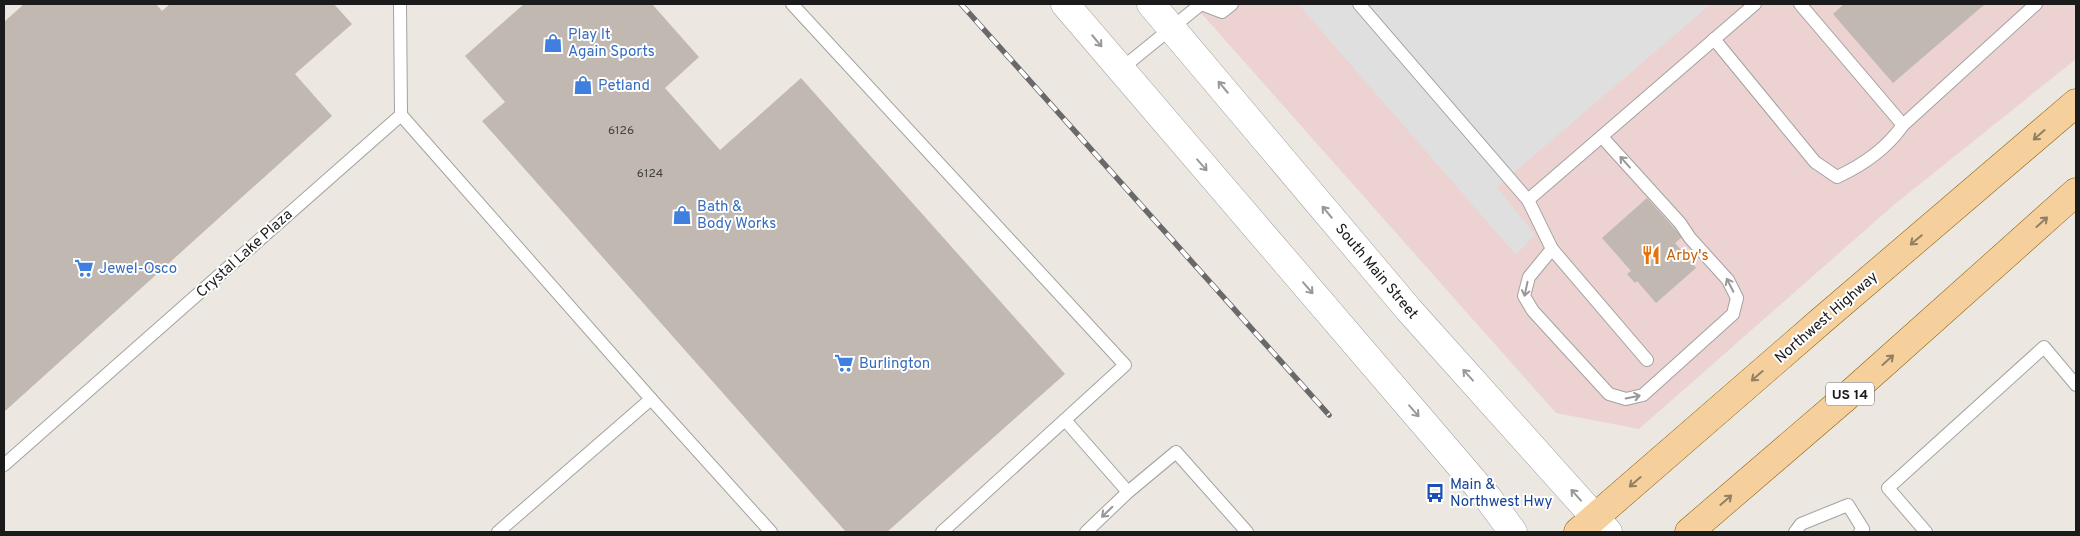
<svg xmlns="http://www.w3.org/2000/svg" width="2080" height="536" font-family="Overpass,sans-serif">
  <rect width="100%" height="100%" fill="#ece8e1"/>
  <!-- commercial -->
  <polygon fill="#ecd2d1" points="1193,4 2076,4 2076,59 1895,204 1639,429 1556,413"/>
  <!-- parking -->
  <polygon fill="#dfdfdf" points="1298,4 1711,4 1497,187 1535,235 1516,255"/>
  <!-- building -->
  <g fill="#c0b8b1">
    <polygon points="24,4 156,4 162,11 170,4 334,4 352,24 295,74 332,116 4,412 4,22"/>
    <polygon points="524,4 652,4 699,57 665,88 720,150 801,78 1065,374 887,532 846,532 482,121 505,102 465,56"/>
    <polygon points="1844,4 1985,4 1893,83 1833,14"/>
    <polygon points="1647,198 1682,237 1675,243 1696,268 1656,303 1637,281 1635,283 1627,274 1631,271 1602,238"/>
  </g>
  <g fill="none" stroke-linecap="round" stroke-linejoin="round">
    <!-- service casing -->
    <g stroke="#a2a2a2" stroke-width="14">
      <g id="service">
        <polyline points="792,4 1125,365 942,532"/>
        <polyline points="1201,4 1222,12 1232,4"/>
        <polyline points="1359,4 1528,200 1755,4"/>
        <polyline points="1800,4 1903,125"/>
        <path d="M1714 39 1815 162 1837 177C1863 165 1887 148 1903 125L2036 4"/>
        <polyline points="1121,69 1201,4"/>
        <polyline points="401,115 651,399"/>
        <polyline points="1528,200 1552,249 1647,360"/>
        <polyline points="1552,249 1529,277 1524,296 1533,311 1609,394 1626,399 1643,395 1733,314 1737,298 1728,280 1690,238 1680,223 1602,137"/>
        <polyline points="1065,420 1128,492 1176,452 1247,532"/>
        <polyline points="4,465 401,115 400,4"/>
        <polyline points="498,532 651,399 771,532"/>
        <polyline points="1086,532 1128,492"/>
        <polyline points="1795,532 1801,524 1848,505 1863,529 1860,532"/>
        <polyline points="1926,532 1888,488 2044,347 2076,385"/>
      </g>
    </g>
    <!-- tertiary casing -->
    <g stroke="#a2a2a2" stroke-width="29">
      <g id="tertiary">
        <polyline points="1065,4 1488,498 1513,532"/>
        <polyline points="1151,4 1409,310 1608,532"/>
      </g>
    </g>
    <!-- primary casing -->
    <g stroke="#895f09" stroke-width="29">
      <g id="primary">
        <polyline points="1578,532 1821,321 2076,103"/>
        <polyline points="1689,532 1852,392 2076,192"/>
      </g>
    </g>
    <!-- service -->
    <use href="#service" stroke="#fff" stroke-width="12"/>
    <!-- tertiary -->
    <use href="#tertiary" stroke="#fff" stroke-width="28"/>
    <!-- primary -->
    <use href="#primary" stroke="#f5d09d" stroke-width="28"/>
    <!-- rail casing -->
    <g stroke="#696969" stroke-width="5.5">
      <polyline id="rail" points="961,4 1329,415"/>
    </g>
    <!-- rail -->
    <use href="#rail" stroke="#fff" stroke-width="4" stroke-dasharray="11" stroke-linecap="butt"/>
  </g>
  <!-- one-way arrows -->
  <defs><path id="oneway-shaft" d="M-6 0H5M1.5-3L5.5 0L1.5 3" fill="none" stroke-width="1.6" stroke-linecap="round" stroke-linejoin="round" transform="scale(1.25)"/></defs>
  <g stroke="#989898">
    <use href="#oneway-shaft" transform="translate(1097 41) rotate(50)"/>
    <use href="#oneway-shaft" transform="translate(1223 87) rotate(-130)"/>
    <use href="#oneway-shaft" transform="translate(1625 162) rotate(-132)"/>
    <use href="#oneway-shaft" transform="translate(1202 165) rotate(49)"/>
    <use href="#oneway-shaft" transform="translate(1327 212) rotate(-130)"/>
    <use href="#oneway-shaft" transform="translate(1730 285) rotate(-117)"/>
    <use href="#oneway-shaft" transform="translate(1308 288) rotate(49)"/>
    <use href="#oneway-shaft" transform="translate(1526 289) rotate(102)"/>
    <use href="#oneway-shaft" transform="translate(1468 375) rotate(-132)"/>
    <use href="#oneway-shaft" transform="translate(1633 397) rotate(-12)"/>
    <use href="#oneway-shaft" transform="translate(1414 411) rotate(49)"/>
    <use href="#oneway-shaft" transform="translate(1576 495) rotate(-132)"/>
    <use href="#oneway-shaft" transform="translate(1107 512) rotate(136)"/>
  </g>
  <g stroke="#937f62">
    <use href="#oneway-shaft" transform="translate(2039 135) rotate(139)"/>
    <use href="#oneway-shaft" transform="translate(2042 222) rotate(-42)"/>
    <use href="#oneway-shaft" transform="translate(1916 240) rotate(140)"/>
    <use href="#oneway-shaft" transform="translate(1888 360) rotate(-42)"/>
    <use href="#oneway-shaft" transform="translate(1757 376) rotate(139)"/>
    <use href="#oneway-shaft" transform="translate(1635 482) rotate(139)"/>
    <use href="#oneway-shaft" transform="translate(1726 500) rotate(-41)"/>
  </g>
  <!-- icons -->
  <defs>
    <g id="shop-bare" transform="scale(1.5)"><path d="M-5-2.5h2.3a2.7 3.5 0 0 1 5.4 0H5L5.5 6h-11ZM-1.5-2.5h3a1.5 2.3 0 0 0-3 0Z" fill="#3f7fe0" stroke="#fff" stroke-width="2.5" paint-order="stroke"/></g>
    <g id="restaurant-bare" transform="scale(1.5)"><path d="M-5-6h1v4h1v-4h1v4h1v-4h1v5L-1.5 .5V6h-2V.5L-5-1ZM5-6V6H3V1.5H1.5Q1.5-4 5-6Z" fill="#e8710a" stroke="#fff" stroke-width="2.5" paint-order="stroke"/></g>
    <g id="supermarket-bare" transform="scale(1.5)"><path d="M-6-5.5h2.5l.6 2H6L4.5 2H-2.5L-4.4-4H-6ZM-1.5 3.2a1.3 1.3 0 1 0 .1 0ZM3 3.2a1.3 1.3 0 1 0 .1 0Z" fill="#3f7fe0" stroke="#fff" stroke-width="2.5" paint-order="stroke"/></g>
    <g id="bus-bare" transform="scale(1.5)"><path d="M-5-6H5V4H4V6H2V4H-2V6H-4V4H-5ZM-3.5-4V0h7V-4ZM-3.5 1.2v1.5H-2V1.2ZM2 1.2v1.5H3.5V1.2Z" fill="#1a4fb4" stroke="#fff" stroke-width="2.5" paint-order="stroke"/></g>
  </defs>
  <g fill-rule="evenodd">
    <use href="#shop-bare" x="553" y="43"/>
    <use href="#shop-bare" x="583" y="85"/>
    <use href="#shop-bare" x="682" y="215"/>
    <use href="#restaurant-bare" x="1651" y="255"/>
    <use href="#supermarket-bare" x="84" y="268"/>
    <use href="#supermarket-bare" x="844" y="363"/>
    <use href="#bus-bare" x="1435" y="493"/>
  </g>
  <g text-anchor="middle" stroke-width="4" stroke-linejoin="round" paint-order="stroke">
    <!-- number labels -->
    <g font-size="12" fill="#444240">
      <text x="621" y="134">6126</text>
      <text x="650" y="177">6124</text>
    </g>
    <!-- shield labels -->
    <rect fill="#fff" stroke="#5f5f5f" stroke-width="1" x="1826" y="382.5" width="48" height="23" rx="4"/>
    <g font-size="14" font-weight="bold" fill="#1b1b1b">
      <text x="1850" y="399">US 14</text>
    </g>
    <!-- shop labels -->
    <g font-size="15" fill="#366cbe" stroke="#fff" text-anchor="start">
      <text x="568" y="39">Play It<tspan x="568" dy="17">Again Sports</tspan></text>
      <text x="598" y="90">Petland</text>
      <text x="697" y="211">Bath &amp;<tspan x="697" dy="17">Body Works</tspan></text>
      <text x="99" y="273">Jewel-Osco</text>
      <text x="859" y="368">Burlington</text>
    </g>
    <!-- street labels -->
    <g font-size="15" fill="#1b1b1b" stroke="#fff">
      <text transform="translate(244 253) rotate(-42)" y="5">Crystal Lake Plaza</text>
      <text transform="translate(1377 271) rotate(50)" y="5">South Main Street</text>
      <text transform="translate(1826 317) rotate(-41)" y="5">Northwest Highway</text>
    </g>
    <!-- food labels -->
    <g font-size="15" fill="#c56008" stroke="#fff" text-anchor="start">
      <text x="1666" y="260">Arby's</text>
    </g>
    <!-- transit labels -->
    <g font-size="15" fill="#164399" stroke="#fff" text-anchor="start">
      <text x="1450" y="489">Main &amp;<tspan x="1450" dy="17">Northwest Hwy</tspan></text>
    </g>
  </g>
  <!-- border -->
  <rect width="2080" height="536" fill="none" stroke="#1b1b1b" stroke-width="10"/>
</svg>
